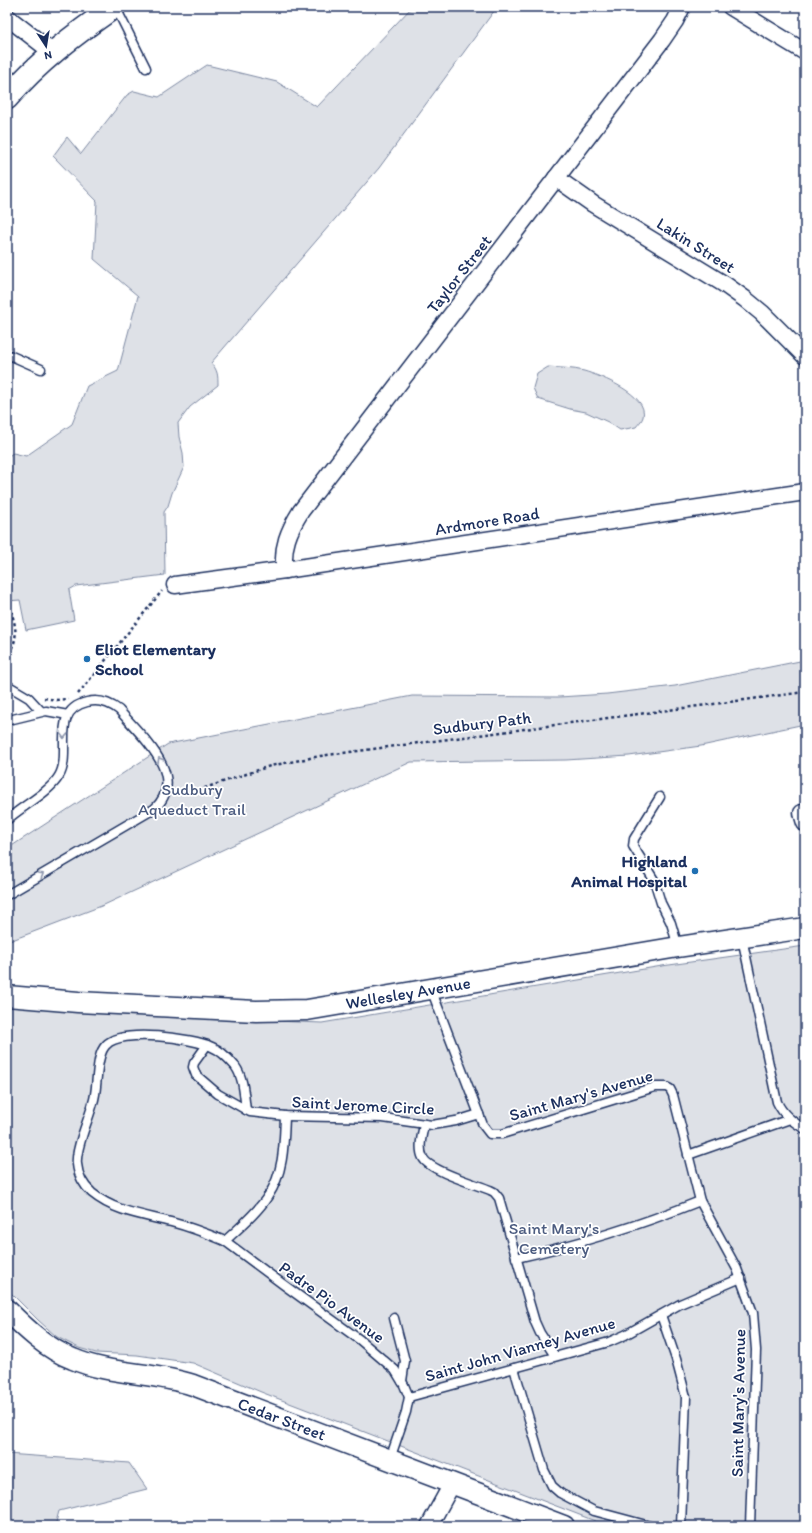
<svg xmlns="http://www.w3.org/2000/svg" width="812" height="1533" font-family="Itim,sans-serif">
  <rect width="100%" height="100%" fill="#fff"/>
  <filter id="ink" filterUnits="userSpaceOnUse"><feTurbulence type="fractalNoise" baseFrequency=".025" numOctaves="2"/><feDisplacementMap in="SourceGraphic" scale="8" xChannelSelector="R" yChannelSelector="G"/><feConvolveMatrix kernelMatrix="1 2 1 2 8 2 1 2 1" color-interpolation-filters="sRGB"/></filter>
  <g filter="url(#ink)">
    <!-- green -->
    <g fill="#dee1e7" stroke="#7c88a2">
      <path d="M412 7H497L379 168 211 363C218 370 218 376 218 385L190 407 178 423 179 437 183 453 184 467 172 493 168 506 164 512 165 575 76 586 69 590 74 620 26 630 20 600 7 601V457L13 453 26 456 72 424 87 386 118 371 138 296 94 259 97 201 53 156 67 137 81 154 127 95 134 91 159 97 207 65 277 82 317 107Z"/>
      <path d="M548 367C559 368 573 368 584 371 601 376 649 395 643 417 642 421 638 424 636 427L620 430 608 422 586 412 570 409 538 399 533 388 537 374Z"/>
      <polygon points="805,660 805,724 701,746 629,756 566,760 411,762 104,905 7,942 7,849 168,744 412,696 559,697 607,694 675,686"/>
      <polygon points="805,946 805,1526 608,1526 261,1392 193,1363 137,1355 96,1353 79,1348 57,1337 38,1320 7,1289 7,1006 111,1014 322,1023 662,966"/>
      <polygon points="7,1454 129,1463 147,1489 59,1511 55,1526 7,1526"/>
    </g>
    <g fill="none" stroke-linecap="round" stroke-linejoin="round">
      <!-- service casing -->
      <g stroke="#1b2f5e" stroke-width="11">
        <g id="service">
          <polyline points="116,8 146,68"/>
          <polyline points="7,354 41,369"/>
          <polyline points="7,685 29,698 41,711"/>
          <polyline points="13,719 46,711 68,715"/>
          <polyline points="660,797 634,839 633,846 654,880 661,903 671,923 678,947"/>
          <path d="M7 820C22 806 49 793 59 776 73 753 49 711 87 702 99 699 110 703 119 710 140 735 190 777 154 809L7 895"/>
          <path d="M742 938 777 1102C783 1115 793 1122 805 1129"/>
          <polyline points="431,989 483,1125 490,1134 502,1134 655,1087 666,1087 670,1089 673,1095 700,1201 737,1269 753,1313 756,1350 750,1526"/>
          <polyline points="207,1045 194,1063 193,1067 196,1075 218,1094 250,1112 285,1116 383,1118 432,1125 456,1121 479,1114"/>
          <path d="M285 1116C284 1143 284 1173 268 1196 257 1213 240 1227 225 1241L284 1285 360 1340 395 1370 404 1385 409 1397 406 1412 390 1459"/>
          <path d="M424 1125C422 1135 418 1148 423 1158 430 1171 475 1184 490 1190L494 1192 499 1198 535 1322 540 1333 555 1356"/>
          <polyline points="688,1155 790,1119"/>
          <path d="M225 1241C208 1234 190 1227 171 1222 144 1215 115 1212 92 1193 84 1186 78 1175 77 1164 75 1149 89 1119 93 1103 96 1094 96 1085 97 1076 98 1066 99 1052 106 1045 121 1028 193 1038 212 1047 220 1050 229 1059 235 1066 244 1078 244 1096 246 1110"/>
          <path d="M516 1258C576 1245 643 1224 700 1201"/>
          <polyline points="661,1315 676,1359 686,1397 681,1526"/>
          <polyline points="394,1318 405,1361 402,1381"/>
          <polyline points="514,1368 544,1470 552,1486 560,1493 594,1511 650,1526"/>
          <polyline points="409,1397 609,1342 625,1335 680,1304 741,1278"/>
        </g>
      </g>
      <!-- minor casing -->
      <g stroke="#1b2f5e" stroke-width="19">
        <g id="minor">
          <polyline points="731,7 805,52"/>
          <polyline points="7,17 52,52"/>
          <polyline points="556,178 593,204 724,284 745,299 762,313 805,356"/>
          <path d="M285 570C281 548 289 530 301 511L662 40 675 21 682 7"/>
          <polyline points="175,585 285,570 805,492"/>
          <polyline points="802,813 805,823"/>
          <polyline points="429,1526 452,1484"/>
        </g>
      </g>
      <!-- tertiary casing -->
      <g stroke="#1b2f5e" stroke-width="23">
        <g id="tertiary">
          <path id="s1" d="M7 996 78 1002 256 1011 307 1010 678 947 805 928"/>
          <path id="s2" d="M7 1310C26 1329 47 1349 73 1359 110 1375 154 1372 193 1385L564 1526"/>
        </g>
      </g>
      <!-- secondary casing -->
      <g stroke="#1b2f5e" stroke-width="25">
        <path id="secondary" d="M7 98C38 62 75 34 114 7"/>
      </g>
      <!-- path -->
      <g stroke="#1b2f5e" stroke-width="2.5" stroke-dasharray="3 3" stroke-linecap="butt">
        <path d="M7 606C13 611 17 631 15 639 14 645 10 651 7 656"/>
        <polyline points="78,694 162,591"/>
        <polyline points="44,698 57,700 68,699"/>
        <polyline points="175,793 193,792 270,766 320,756 805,692"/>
      </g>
      <!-- service -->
      <use href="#service" stroke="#fff" stroke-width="8"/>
      <!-- minor -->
      <use href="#minor" stroke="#fff" stroke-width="16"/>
      <!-- tertiary -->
      <use href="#tertiary" stroke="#fff" stroke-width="20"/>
      <!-- secondary -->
      <use href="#secondary" stroke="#fff" stroke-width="22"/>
    </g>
    <!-- one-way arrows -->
    <defs><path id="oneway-chevron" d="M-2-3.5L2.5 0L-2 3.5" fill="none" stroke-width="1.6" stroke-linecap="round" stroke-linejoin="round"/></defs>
    <g stroke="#8d97ae">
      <use href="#oneway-chevron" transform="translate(64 736) rotate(92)"/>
      <use href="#oneway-chevron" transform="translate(160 760) rotate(-120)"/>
      <use href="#oneway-chevron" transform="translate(41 875) rotate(-30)"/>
    </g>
  </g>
  <!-- markers -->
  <g fill="#1f6fb2" stroke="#fff" stroke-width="1.5">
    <circle cx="87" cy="659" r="4"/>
    <circle cx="695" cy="871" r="4"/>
  </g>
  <g text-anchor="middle" stroke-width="3.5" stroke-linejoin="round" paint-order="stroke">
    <!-- street labels -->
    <g font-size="17" fill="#1b2f5e" stroke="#fff">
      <text transform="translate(696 245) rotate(32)" y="6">Lakin Street</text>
      <text transform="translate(459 274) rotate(-52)" y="6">Taylor Street</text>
      <text transform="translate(487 521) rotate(-9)" y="6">Ardmore Road</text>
      <text transform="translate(482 723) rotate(-7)" y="6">Sudbury Path</text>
      <text dy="6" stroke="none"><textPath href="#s1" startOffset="403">Wellesley Avenue</textPath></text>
      <text transform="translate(581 1095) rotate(-16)" y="6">Saint Mary's Avenue</text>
      <text transform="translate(363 1105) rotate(3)" y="6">Saint Jerome Circle</text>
      <text transform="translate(332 1302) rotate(36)" y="6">Padre Pio Avenue</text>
      <text transform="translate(520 1349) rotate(-16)" y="6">Saint John Vianney Avenue</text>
      <text transform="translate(738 1403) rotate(-89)" y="6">Saint Mary's Avenue</text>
      <text dy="6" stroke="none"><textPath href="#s2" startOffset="301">Cedar Street</textPath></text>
    </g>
    <!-- poi labels -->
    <g font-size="17" font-weight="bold" fill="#1b2f5e" stroke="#fff" text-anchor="start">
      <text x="95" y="655">Eliot Elementary<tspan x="95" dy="20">School</tspan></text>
      <text x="687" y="867" text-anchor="end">Highland<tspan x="687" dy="20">Animal Hospital</tspan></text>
    </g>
    <!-- park labels -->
    <g font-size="17" fill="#4c5c80" stroke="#fff">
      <text x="192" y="795">Sudbury<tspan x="192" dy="20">Aqueduct Trail</tspan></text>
      <text x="554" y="1234">Saint Mary's<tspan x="554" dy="20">Cemetery</tspan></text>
    </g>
  </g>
  <!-- margin -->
  <rect width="812" height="1533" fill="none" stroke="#fff" stroke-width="24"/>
  <rect x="12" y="12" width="788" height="1509" fill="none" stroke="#1b2f5e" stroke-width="1.5" filter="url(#ink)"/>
  <!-- north arrow -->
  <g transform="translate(46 46) rotate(168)" stroke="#ffffff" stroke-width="3" paint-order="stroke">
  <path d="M0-3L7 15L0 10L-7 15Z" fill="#1b2f5e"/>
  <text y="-6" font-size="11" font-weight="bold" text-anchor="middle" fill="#1b2f5e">N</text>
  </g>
</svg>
